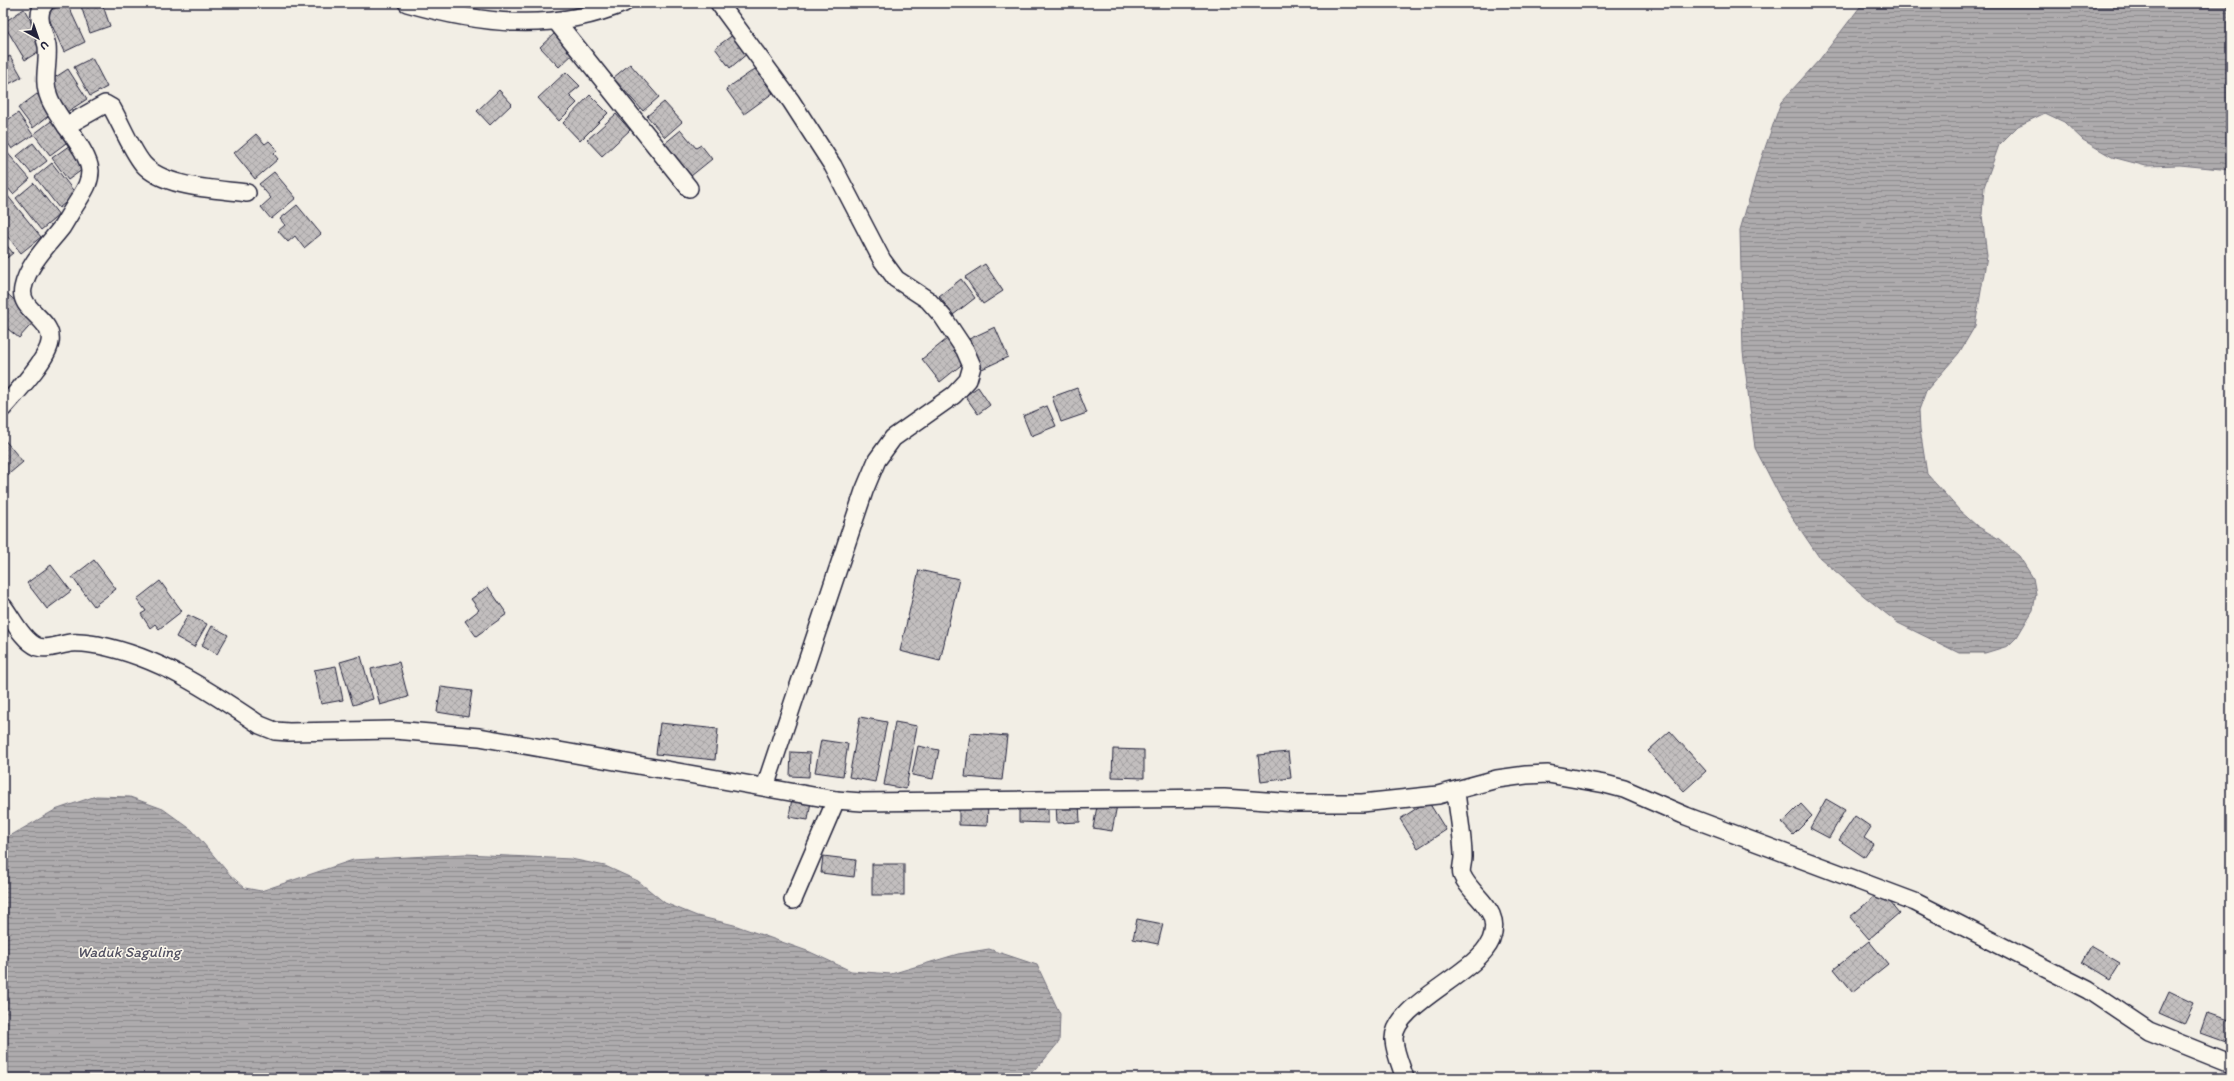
<svg xmlns="http://www.w3.org/2000/svg" width="2234" height="1081" font-family="Itim,sans-serif">
  <defs>
    <pattern id="water-rules" width="6" height="5" patternUnits="userSpaceOnUse"><rect width="6" height="5" fill="#aeabad"/><path d="M0 2.5h6" fill="none" stroke="#8d8b8e"/></pattern>
    <pattern id="building-cross-hatch" width="8" height="8" patternUnits="userSpaceOnUse"><rect width="8" height="8" fill="#c2bebe"/><path d="M0 0l8 8M0 8l8-8" fill="none" stroke="#a6a3a4"/></pattern>
  </defs>
  <rect width="100%" height="100%" fill="#f2eee5"/>
  <filter id="ink" filterUnits="userSpaceOnUse"><feTurbulence type="fractalNoise" baseFrequency=".025" numOctaves="2"/><feDisplacementMap in="SourceGraphic" scale="8" xChannelSelector="R" yChannelSelector="G"/><feConvolveMatrix kernelMatrix="1 2 1 2 8 2 1 2 1" color-interpolation-filters="sRGB"/></filter>
  <g filter="url(#ink)">
    <!-- water -->
    <g fill="url(#water-rules)" stroke="#76747f">
      <polygon points="1863,3 2231,3 2231,170 2180,165 2146,166 2112,157 2083,140 2064,122 2045,113 2018,126 1999,145 1984,187 1982,215 1987,256 1975,326 1959,353 1926,391 1919,410 1920,429 1927,474 1960,511 1977,526 1999,539 2019,556 2033,578 2036,594 2033,610 2017,637 2008,646 1985,653 1959,653 1898,623 1864,596 1819,557 1787,510 1755,448 1743,352 1740,230 1758,168 1781,102 1820,59"/>
      <polygon points="96,796 130,797 163,809 192,830 230,875 245,888 261,891 353,860 465,854 571,859 605,866 638,881 665,903 697,916 734,925 810,952 851,971 891,974 958,954 989,949 1037,965 1060,1014 1059,1042 1039,1066 1024,1078 3,1078 3,840 55,810"/>
    </g>
    <!-- building -->
    <g fill="url(#building-cross-hatch)" stroke="#22223b">
      <polygon points="67,3 85,42 64,52 46,12"/>
      <polygon points="80,3 102,3 110,26 90,33"/>
      <polygon points="24,9 46,47 25,60 3,23"/>
      <polygon points="556,32 575,52 559,67 540,47"/>
      <polygon points="734,34 748,53 730,68 715,48"/>
      <polygon points="10,56 22,77 3,87 3,60"/>
      <polygon points="92,58 107,87 90,96 74,67"/>
      <polygon points="630,64 659,97 643,111 613,78"/>
      <polygon points="68,69 87,99 67,112 48,82"/>
      <polygon points="755,69 773,93 744,114 726,89"/>
      <polygon points="566,72 580,86 569,95 577,103 559,121 538,98"/>
      <polygon points="499,90 512,104 490,125 477,111"/>
      <polygon points="37,94 52,113 33,128 18,108"/>
      <polygon points="590,95 608,113 580,141 563,123"/>
      <polygon points="664,102 682,122 665,137 647,116"/>
      <polygon points="18,113 33,135 12,149 3,136 3,123"/>
      <polygon points="616,114 630,130 602,156 587,140"/>
      <polygon points="54,119 70,140 50,155 34,134"/>
      <polygon points="681,130 696,148 701,145 712,159 691,176 664,144"/>
      <polygon points="256,134 265,144 269,141 278,150 274,154 278,159 255,179 234,153"/>
      <polygon points="33,143 47,161 31,173 17,156"/>
      <polygon points="70,145 86,167 68,180 52,158"/>
      <polygon points="5,150 30,179 13,194 3,182 3,151"/>
      <polygon points="52,163 76,194 59,208 35,177"/>
      <polygon points="274,172 296,198 271,219 261,207 271,198 259,184"/>
      <polygon points="34,183 59,215 41,230 16,198"/>
      <polygon points="7,195 41,237 21,253 3,231 3,198"/>
      <polygon points="297,205 321,234 304,248 295,236 288,242 278,231 285,225 280,219"/>
      <polygon points="3,241 13,253 3,261"/>
      <polygon points="985,264 1003,291 983,304 965,277"/>
      <polygon points="961,279 975,298 953,315 939,296"/>
      <polygon points="3,290 36,319 19,338 3,325"/>
      <polygon points="995,327 1008,357 982,369 969,339"/>
      <polygon points="947,339 965,362 940,382 922,359"/>
      <polygon points="978,387 990,405 978,414 965,396"/>
      <polygon points="1077,388 1087,413 1061,422 1052,397"/>
      <polygon points="1047,406 1056,426 1031,436 1023,416"/>
      <polygon points="3,438 23,462 3,479"/>
      <polygon points="94,560 116,589 94,606 72,577"/>
      <polygon points="51,565 71,591 47,609 27,583"/>
      <polygon points="919,570 959,579 940,661 900,651"/>
      <polygon points="160,581 182,611 159,629 155,624 150,628 141,614 146,611 137,599"/>
      <polygon points="488,587 507,614 476,636 465,621 479,610 471,599"/>
      <polygon points="188,615 207,624 194,647 176,637"/>
      <polygon points="212,626 228,635 217,654 202,645"/>
      <polygon points="361,656 373,699 353,705 340,662"/>
      <polygon points="399,662 408,697 380,705 371,669"/>
      <polygon points="336,666 343,700 321,704 314,670"/>
      <polygon points="441,687 472,691 468,717 437,712"/>
      <polygon points="860,717 887,722 875,782 849,777"/>
      <polygon points="895,722 917,726 906,789 884,785"/>
      <polygon points="660,723 718,729 715,760 656,754"/>
      <polygon points="1670,731 1706,771 1684,791 1648,751"/>
      <polygon points="970,733 1007,736 1002,780 965,777"/>
      <polygon points="821,740 848,744 843,776 815,772"/>
      <polygon points="918,746 939,750 933,779 912,775"/>
      <polygon points="1113,749 1144,750 1144,778 1112,777"/>
      <polygon points="791,752 810,753 809,777 790,776"/>
      <polygon points="1288,752 1291,778 1261,782 1258,755"/>
      <polygon points="792,798 811,801 808,820 789,817"/>
      <polygon points="1826,799 1845,810 1829,838 1810,828"/>
      <polygon points="1098,801 1117,805 1112,831 1093,828"/>
      <polygon points="1428,801 1446,830 1418,848 1400,819"/>
      <polygon points="1019,802 1048,802 1048,823 1019,822"/>
      <polygon points="1079,803 1080,822 1057,823 1056,804"/>
      <polygon points="1801,804 1812,816 1793,835 1782,823"/>
      <polygon points="959,805 988,806 987,826 959,825"/>
      <polygon points="1855,816 1871,827 1864,838 1873,844 1864,857 1839,840"/>
      <polygon points="823,856 856,860 854,877 821,873"/>
      <rect x="872" y="864" width="32" height="31"/>
      <polygon points="1881,891 1899,913 1869,939 1850,917"/>
      <polygon points="1137,919 1163,924 1158,944 1133,939"/>
      <polygon points="1869,941 1888,964 1853,992 1834,969"/>
      <polygon points="2091,946 2120,963 2110,979 2082,962"/>
      <polygon points="2169,991 2194,1003 2184,1024 2159,1013"/>
      <polygon points="2208,1013 2231,1021 2231,1028 2226,1042 2201,1033"/>
    </g>
    <g fill="none" stroke-linecap="round" stroke-linejoin="round">
      <!-- minor casing -->
      <g stroke="#22223b" stroke-width="20">
        <g id="minor">
          <path d="M407 3C480 24 553 33 624 3"/>
          <polyline points="719,3 791,101 833,166 882,260 896,279 928,300 943,317 965,350 972,366 968,380 954,395 893,438 877,460 864,491 765,787"/>
          <polyline points="556,21 689,188"/>
          <path d="M66 126 105 104 112 108C121 124 132 151 143 164 164 188 217 189 247 193"/>
          <path d="M3 408C15 394 48 359 50 342 54 319 18 311 23 288 28 264 48 245 62 227 67 219 72 210 78 201 84 191 90 183 90 171 89 150 56 118 49 97 42 80 49 63 47 46 44 32 34 15 45 3"/>
          <path d="M3 606C12 618 23 641 38 647 48 650 61 644 71 643 80 642 90 644 98 645 159 657 210 691 260 725L275 731 289 732 394 730 479 737 836 800 862 802 1224 798 1296 803H1362L1438 795 1497 779 1526 775 1548 774 1605 784 1624 789 1686 816 1915 902 2088 990 2149 1031 2231 1064"/>
          <polyline points="793,900 836,800"/>
          <path d="M1405 1078C1401 1066 1395 1053 1394 1040 1392 1005 1477 974 1491 940 1503 909 1472 898 1462 875 1460 870 1463 863 1463 857 1463 836 1458 813 1456 791"/>
        </g>
      </g>
      <!-- minor -->
      <use href="#minor" stroke="#fbf7ec" stroke-width="17"/>
    </g>
  </g>
  <g text-anchor="middle" stroke-width="3" stroke-linejoin="round" paint-order="stroke">
    <!-- water labels -->
    <g font-size="15" font-style="italic" fill="#535263" stroke="#fbf7ec">
      <text x="129" y="957">Waduk Saguling</text>
    </g>
  </g>
  <!-- margin -->
  <rect width="2234" height="1081" fill="none" stroke="#fbf7ec" stroke-width="16"/>
  <rect x="8" y="8" width="2218" height="1065" fill="none" stroke="#22223b" stroke-width="1.5" filter="url(#ink)"/>
  <!-- north arrow -->
  <g transform="translate(38 38) rotate(140)" stroke="#fbf7ec" stroke-width="3" paint-order="stroke">
  <path d="M0-3L7 15L0 10L-7 15Z" fill="#22223b"/>
  <text y="-6" font-size="11" font-weight="bold" text-anchor="middle" fill="#22223b">U</text>
  </g>
</svg>
